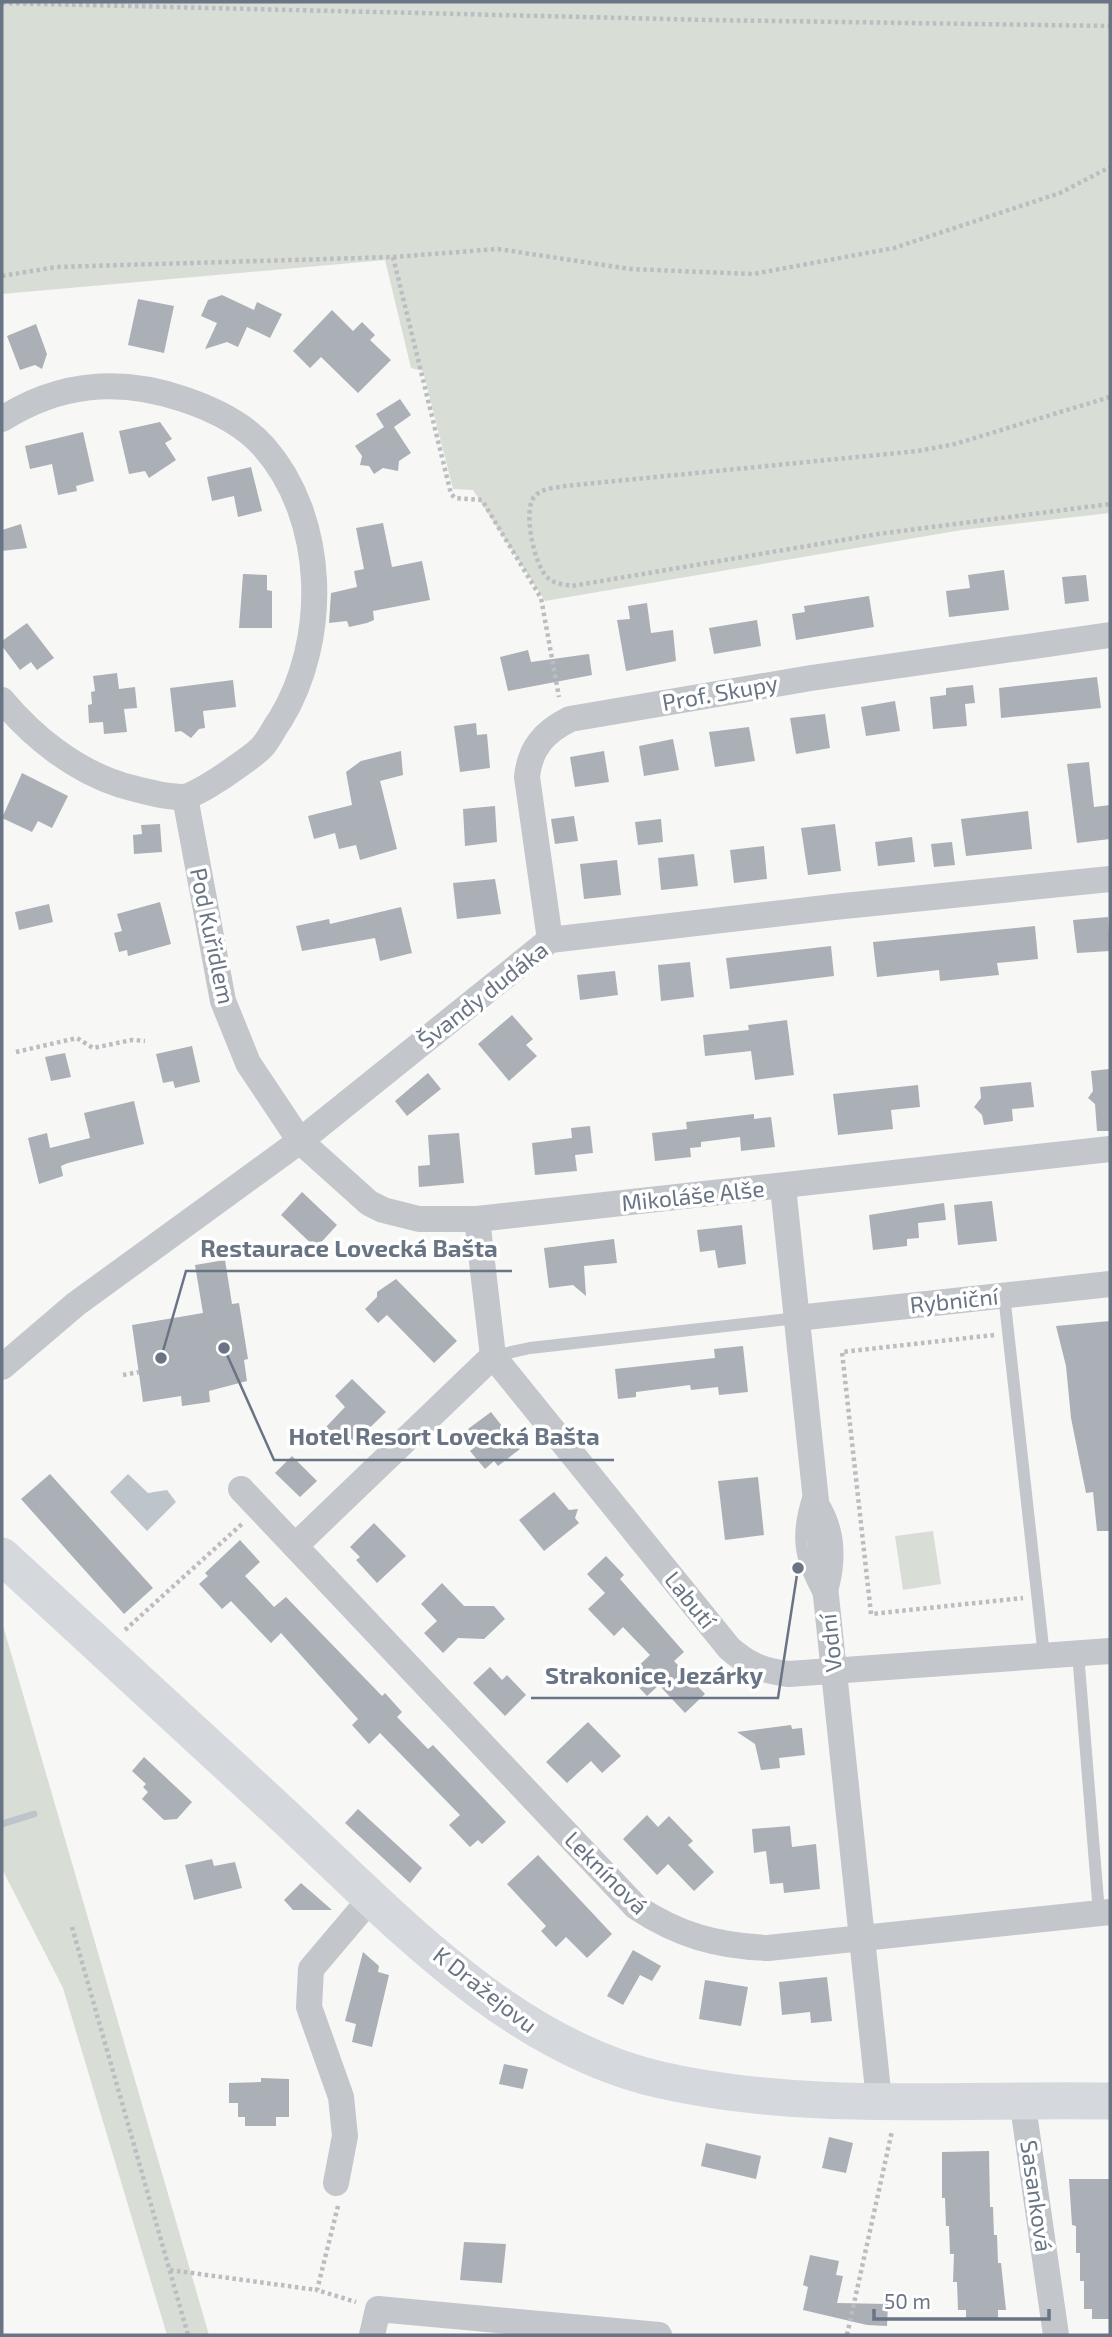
<svg xmlns="http://www.w3.org/2000/svg" width="1112" height="2337" font-family="'Exo 2',sans-serif">
  <rect width="100%" height="100%" fill="#f7f7f5"/>
  <!-- green -->
  <g fill="#d8ded6">
    <polygon points="2,2 1110,2 1110,513 962,530 545,601 473,490 453,489 423,371 411,368 385,260 2,294"/>
    <polygon points="933,1531 941,1584 903,1590 895,1536"/>
    <polygon points="2,1622 209,2335 167,2335 63,1988 2,1869"/>
  </g>
  <!-- water -->
  <polygon fill="#bdc5cb" points="128,1474 148,1493 167,1490 176,1502 147,1531 110,1492"/>
  <g fill="none" stroke-linecap="round" stroke-linejoin="round">
    <!-- stream -->
    <polyline stroke="#bdc5cb" stroke-width="7" points="2,1824 34,1814"/>
  </g>
  <!-- building -->
  <g fill="#abb0b7">
    <polygon points="222,295 254,310 257,302 282,314 270,338 247,327 238,347 227,342 205,349 217,323 201,316 208,300"/>
    <polygon points="138,299 174,306 164,353 128,345"/>
    <polygon points="332,310 353,331 362,322 375,335 370,340 391,360 358,393 321,357 310,368 293,351"/>
    <polygon points="36,324 47,354 42,369 35,365 20,370 7,336"/>
    <polygon points="400,399 411,415 394,427 411,453 399,461 398,471 383,468 374,474 369,466 360,465 362,456 355,446 384,427 376,414"/>
    <polygon points="160,422 172,439 165,443 176,460 149,478 145,471 129,474 119,431"/>
    <polygon points="83,432 94,481 76,486 77,491 58,495 52,464 30,469 25,446"/>
    <polygon points="251,467 262,511 238,517 234,496 212,501 207,477"/>
    <polygon points="383,523 392,567 422,561 430,600 373,611 374,620 367,623 349,627 347,621 329,623 331,593 357,587 354,571 364,569 356,528"/>
    <polygon points="21,524 27,548 2,551 2,530"/>
    <polygon points="1004,570 1009,610 949,617 946,591 970,588 968,575"/>
    <polygon points="243,574 267,575 267,590 272,591 272,628 239,628"/>
    <polygon points="1086,575 1089,601 1065,604 1062,577"/>
    <polygon points="869,596 874,627 796,640 792,614 805,612 804,606"/>
    <polygon points="647,603 651,633 673,630 676,661 626,671 617,620 630,619 628,606"/>
    <polygon points="757,620 761,646 714,654 709,628"/>
    <polygon points="27,623 54,658 37,670 31,662 20,670 2,646 2,641"/>
    <polygon points="528,650 531,662 589,654 592,675 508,691 500,657"/>
    <polygon points="117,673 119,689 135,687 137,708 124,709 127,732 104,734 103,722 89,723 88,705 92,704 91,692 95,691 93,676"/>
    <polygon points="1097,677 1101,708 1001,718 999,688"/>
    <polygon points="233,680 236,707 203,711 205,728 199,729 191,738 181,731 175,732 170,688"/>
    <polygon points="973,685 975,703 965,704 967,726 933,729 930,697 946,695 946,688"/>
    <polygon points="895,701 900,731 866,736 861,707"/>
    <polygon points="825,714 830,748 796,754 790,718"/>
    <polygon points="476,723 477,735 487,734 490,768 460,772 454,726"/>
    <polygon points="749,727 755,761 715,767 709,732"/>
    <polygon points="673,739 679,770 644,776 639,746"/>
    <polygon points="401,751 403,775 380,781 397,849 360,860 356,845 339,849 335,833 314,839 308,816 352,805 346,772 361,761"/>
    <polygon points="604,751 609,782 575,787 570,757"/>
    <polygon points="1089,762 1094,807 1110,805 1110,839 1077,843 1067,764"/>
    <polygon points="22,773 68,796 52,828 38,821 32,832 2,818"/>
    <polygon points="495,806 497,842 465,846 463,809"/>
    <polygon points="1028,811 1032,849 966,856 961,819"/>
    <polygon points="574,816 578,841 555,844 551,819"/>
    <polygon points="661,819 663,842 638,845 635,822"/>
    <polygon points="160,824 162,852 134,854 133,835 142,834 141,825"/>
    <polygon points="835,824 841,871 808,875 801,828"/>
    <polygon points="912,837 915,862 878,866 875,842"/>
    <polygon points="952,842 955,865 934,867 931,844"/>
    <polygon points="764,846 767,879 734,883 730,850"/>
    <polygon points="694,854 698,886 661,890 658,858"/>
    <polygon points="617,860 621,895 584,899 580,864"/>
    <polygon points="495,879 501,914 457,919 453,883"/>
    <polygon points="160,902 171,944 128,956 127,950 119,952 114,933 122,931 117,914"/>
    <polygon points="49,904 53,922 19,930 15,912"/>
    <polygon points="401,907 412,953 380,961 375,938 302,951 296,926 329,919 330,924"/>
    <polygon points="1108,917 1110,951 1077,953 1073,920"/>
    <polygon points="1035,926 1038,959 997,963 999,975 940,981 939,970 877,977 873,942"/>
    <polygon points="831,946 834,976 730,989 726,958"/>
    <polygon points="690,962 694,997 661,1001 658,965"/>
    <polygon points="615,971 618,995 580,1000 577,975"/>
    <polygon points="512,1015 533,1039 526,1045 537,1056 509,1081 478,1044"/>
    <polygon points="787,1020 794,1075 755,1080 751,1051 705,1056 703,1035 749,1030 748,1025"/>
    <polygon points="192,1046 200,1082 175,1088 173,1081 163,1083 156,1054"/>
    <polygon points="65,1053 71,1077 51,1081 45,1057"/>
    <polygon points="1109,1069 1110,1131 1097,1131 1095,1104 1088,1098 1093,1091 1091,1071"/>
    <polygon points="428,1073 441,1089 407,1116 395,1101"/>
    <polygon points="1031,1082 1034,1107 1012,1109 1013,1121 984,1125 982,1115 974,1107 981,1098 980,1087"/>
    <polygon points="918,1085 920,1107 891,1110 893,1129 838,1135 833,1094"/>
    <polygon points="134,1101 144,1144 68,1163 61,1166 63,1176 39,1184 28,1138 47,1133 50,1148 90,1138 84,1113"/>
    <polygon points="754,1114 754,1119 771,1117 775,1147 741,1151 740,1137 701,1142 701,1147 690,1148 691,1157 655,1161 652,1133 687,1129 686,1122"/>
    <polygon points="590,1126 593,1153 575,1155 577,1171 535,1175 532,1143 572,1138 571,1128"/>
    <polygon points="459,1133 464,1183 419,1187 418,1166 430,1165 428,1135"/>
    <polygon points="302,1192 337,1225 316,1248 281,1215"/>
    <polygon points="992,1201 997,1241 958,1245 954,1205"/>
    <polygon points="944,1203 946,1220 918,1223 919,1238 907,1239 907,1246 873,1250 869,1215"/>
    <polygon points="742,1225 746,1264 718,1268 715,1250 700,1252 697,1230"/>
    <polygon points="614,1239 617,1263 584,1266 586,1296 573,1285 549,1288 544,1248"/>
    <polygon points="225,1260 232,1304 239,1303 248,1359 244,1360 247,1381 209,1391 210,1402 182,1406 181,1396 143,1402 132,1325 203,1313 195,1265"/>
    <polygon points="396,1279 457,1341 434,1363 387,1315 378,1323 365,1309 377,1297 377,1292"/>
    <polygon points="1110,1321 1110,1531 1097,1531 1093,1492 1086,1493 1071,1418 1066,1366 1056,1326"/>
    <polygon points="743,1346 748,1392 719,1395 718,1387 691,1390 690,1385 636,1392 636,1397 618,1399 615,1369 715,1358 714,1349"/>
    <polygon points="352,1379 386,1412 348,1449 326,1427 345,1407 335,1396"/>
    <polygon points="491,1412 520,1449 498,1466 494,1461 485,1469 470,1451 480,1443 468,1429"/>
    <polygon points="292,1456 317,1481 300,1497 275,1473"/>
    <polygon points="50,1474 153,1588 124,1614 21,1499"/>
    <polygon points="758,1477 764,1535 725,1540 718,1481"/>
    <polygon points="554,1492 569,1510 578,1509 575,1518 579,1523 544,1551 519,1520"/>
    <polygon points="374,1523 406,1556 377,1583 356,1560 360,1557 350,1547"/>
    <polygon points="240,1540 260,1562 245,1576 274,1607 286,1597 382,1696 385,1693 402,1712 397,1717 428,1749 433,1745 506,1822 482,1844 478,1840 470,1847 449,1825 460,1815 380,1733 369,1744 352,1725 358,1719 281,1633 271,1643 231,1601 222,1609 199,1584 208,1576 205,1573"/>
    <polygon points="606,1556 624,1575 620,1579 684,1652 674,1661 705,1694 685,1713 659,1685 647,1696 628,1676 650,1655 623,1627 614,1636 588,1609 605,1593 587,1574"/>
    <polygon points="442,1583 464,1606 494,1606 505,1619 484,1639 458,1638 443,1653 424,1633 437,1621 421,1604"/>
    <polygon points="490,1667 502,1680 507,1675 526,1695 505,1716 473,1683"/>
    <polygon points="588,1722 621,1756 602,1773 591,1761 567,1783 546,1762"/>
    <polygon points="791,1725 792,1729 802,1728 805,1755 779,1758 780,1768 761,1770 755,1744 737,1732"/>
    <polygon points="144,1757 192,1802 177,1819 164,1820 142,1799 148,1792 143,1787 146,1784 132,1771"/>
    <polygon points="358,1809 422,1868 410,1883 345,1823"/>
    <polygon points="647,1815 658,1827 669,1816 693,1841 688,1845 714,1872 694,1891 668,1864 657,1875 623,1839"/>
    <polygon points="790,1826 792,1847 816,1844 820,1889 784,1893 783,1883 770,1884 766,1851 754,1853 752,1829"/>
    <polygon points="538,1855 612,1934 587,1958 566,1937 556,1947 541,1931 546,1926 507,1884"/>
    <polygon points="212,1859 214,1866 235,1862 242,1888 194,1900 185,1865"/>
    <polygon points="301,1883 332,1910 293,1910 284,1900"/>
    <polygon points="633,1950 661,1966 652,1981 640,1975 623,2005 607,1996"/>
    <polygon points="363,1952 379,1966 378,1972 389,1975 372,2047 352,2042 356,2024 345,2021"/>
    <polygon points="827,1977 832,2021 811,2023 810,2012 782,2015 779,1982"/>
    <polygon points="705,1980 748,1987 741,2026 699,2019"/>
    <polygon points="504,2064 528,2069 523,2089 499,2084"/>
    <polygon points="261,2078 289,2079 289,2117 276,2117 276,2126 245,2126 245,2117 238,2117 238,2103 229,2103 229,2083 261,2082"/>
    <polygon points="829,2137 853,2143 846,2173 822,2168"/>
    <polygon points="706,2143 761,2156 756,2179 701,2166"/>
    <polygon points="989,2151 990,2207 993,2207 994,2235 997,2235 998,2263 1001,2263 1006,2310 998,2310 998,2319 966,2320 966,2310 958,2310 957,2282 953,2282 954,2254 950,2254 949,2226 946,2226 945,2198 942,2198 942,2152"/>
    <polygon points="1069,2179 1110,2179 1110,2319 1092,2319 1092,2309 1084,2309 1084,2281 1080,2281 1080,2253 1076,2253 1076,2226 1072,2225"/>
    <polygon points="464,2242 506,2244 502,2283 460,2280"/>
    <polygon points="810,2255 839,2261 836,2275 843,2276 837,2303 888,2304 887,2326 867,2325 803,2310 808,2287 803,2285"/>
  </g>
  <g fill="none" stroke-linecap="round" stroke-linejoin="round">
    <!-- path -->
    <g stroke="#bbbdc0" stroke-width="4.5" stroke-dasharray="3.5 3.5" stroke-linecap="butt">
      <polyline points="2,3 708,20 1110,26"/>
      <polyline points="393,257 451,494 455,498 482,500 541,598 559,697"/>
      <polyline points="2,276 56,267 393,257 498,249 630,269 753,274 894,248 1060,193 1110,167"/>
      <path d="M1110 397 955 444 918 451 565 486C555 488 542 488 535 496 522 508 534 565 547 577 553 584 563 584 572 586L878 534 1110 504"/>
      <polyline points="16,1052 77,1038 93,1048 132,1040 145,1041"/>
      <polyline points="994,1335 842,1352 871,1614 1023,1598"/>
      <polyline points="123,1375 139,1372"/>
      <polyline points="125,1630 243,1523"/>
      <polyline points="72,1927 188,2335"/>
      <polyline points="338,2206 317,2290 356,2302"/>
      <polyline points="170,2270 317,2290"/>
      <polyline points="847,2335 892,2131"/>
    </g>
    <!-- lane -->
    <g stroke="#c3c6ca" stroke-width="12">
      <polyline points="1004,1295 1044,1656"/>
      <polyline points="493,1356 530,1348 797,1318"/>
      <path d="M809 1495C796 1534 799 1558 819 1594"/>
      <path d="M821 1499C839 1526 841 1557 833 1588"/>
      <polyline points="1078,1653 1099,1913"/>
    </g>
    <!-- street -->
    <g stroke="#c3c6ca" stroke-width="26">
      <path d="M2 419C59 383 118 377 183 399 213 409 243 423 264 447 327 519 329 640 280 720 274 728 269 739 263 746 256 754 246 760 238 766 227 774 195 796 183 797 162 797 140 790 121 785 74 770 33 737 2 700"/>
      <polyline points="185,797 223,1001 248,1063 300,1141 369,1203 383,1210 419,1219 477,1219 1110,1149"/>
      <path d="M550 940 527 777C530 748 544 732 570 719L811 678 1110 635"/>
      <polyline points="783,1187 879,2100"/>
      <path d="M477 1219 493 1356 729 1648C748 1665 763 1671 789 1674L1110 1651"/>
      <polyline points="797,1318 1110,1284"/>
      <polyline points="2,1367 76,1304 300,1141 550,940 834,907 1110,879"/>
      <path d="M241 1489 636 1907C678 1935 717 1946 768 1948L1110 1912"/>
      <polyline points="295,1546 493,1356"/>
      <polyline points="1022,2099 1056,2335"/>
      <polyline points="336,2183 345,2136 341,2097 309,2007 311,1969 372,1897"/>
      <polyline points="372,2335 378,2309 659,2335"/>
    </g>
    <!-- secondary -->
    <path stroke="#d5d8dc" stroke-width="37" d="M2 1556C95 1641 188 1727 281 1813 391 1915 509 2046 661 2080 806 2113 962 2098 1110 2101"/>
  </g>
  <g text-anchor="middle" stroke-width="7" stroke-linejoin="round" paint-order="stroke">
    <!-- street labels -->
    <g font-size="23" fill="#697484" stroke="#fff">
      <text transform="translate(720 693) rotate(-10)" y="8">Prof. Skupy</text>
      <text transform="translate(212 936) rotate(78)" y="8">Pod Kuřidlem</text>
      <text transform="translate(483 995) rotate(-38)" y="8">Švandy dudáka</text>
      <text transform="translate(693 1196) rotate(-6)" y="8">Mikoláše Alše</text>
      <text transform="translate(954 1301) rotate(-6)" y="8">Rybniční</text>
      <text transform="translate(690 1600) rotate(51)" y="8">Labutí</text>
      <text transform="translate(831 1643) rotate(-96)" y="8">Vodní</text>
      <text transform="translate(606 1873) rotate(45)" y="8">Leknínová</text>
      <text transform="translate(485 1990) rotate(38)" y="8">K Dražejovu</text>
      <text transform="translate(1036 2196) rotate(82)" y="8">Sasanková</text>
    </g>
  </g>
  <!-- callouts -->
  <path fill="none" stroke="#697484" stroke-width="2.5" d="M161 1358L186 1271H512M224 1348L274 1460H614M798 1568L778 1698H531"/>
  <g fill="#697484" stroke="#fff" stroke-width="2.5">
    <circle cx="161" cy="1358" r="7"/>
    <circle cx="224" cy="1348" r="7"/>
    <circle cx="798" cy="1568" r="7"/>
  </g>
  <g font-size="24" text-anchor="middle" font-weight="bold" fill="#697484" stroke="#fff" stroke-width="7" stroke-linejoin="round" paint-order="stroke">
    <text x="349" y="1257">Restaurace Lovecká Bašta</text>
    <text x="444" y="1445">Hotel Resort Lovecká Bašta</text>
    <text x="654" y="1684">Strakonice, Jezárky</text>
  </g>
  <!-- border -->
  <rect width="1112" height="2337" fill="none" stroke="#697484" stroke-width="7"/>
  <!-- scale -->
  <path d="M874 2309v10h175v-10" fill="none" stroke="#697484" stroke-width="3.5"/>
  <text x="884" y="2309" font-size="21" fill="#697484" stroke="#ffffff" stroke-width="5" paint-order="stroke">50 m</text>
</svg>
